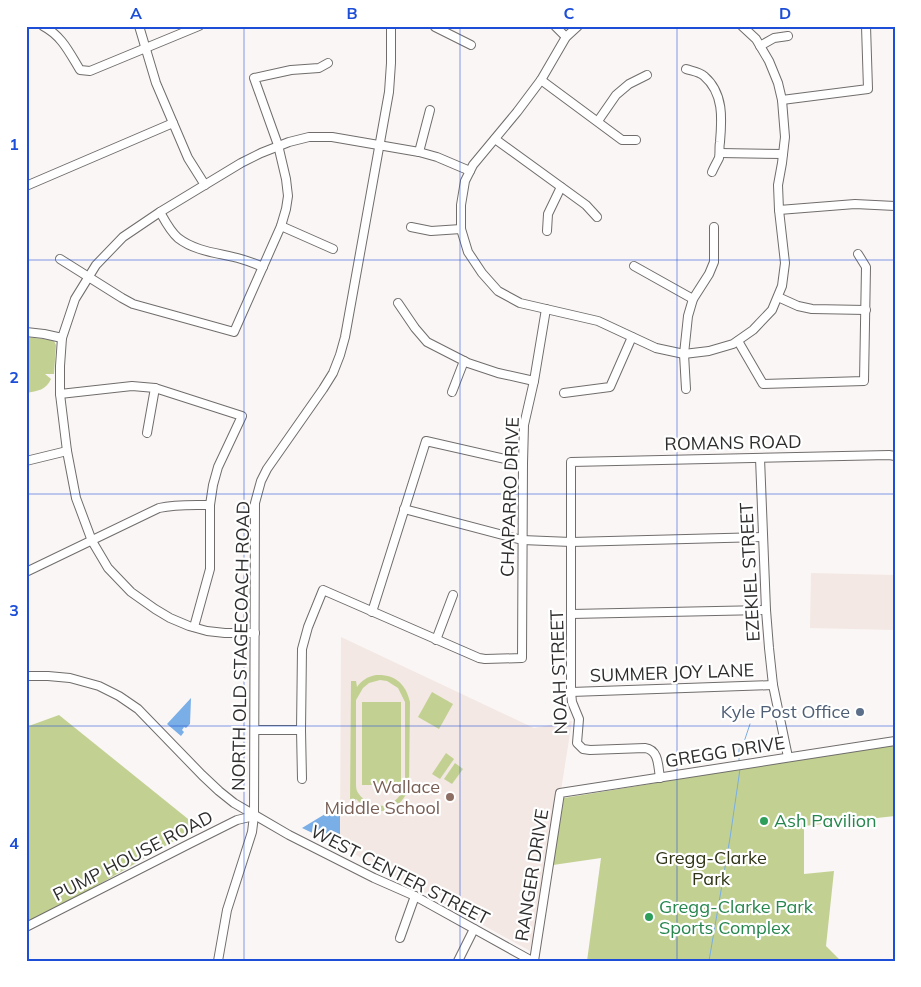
<svg xmlns="http://www.w3.org/2000/svg" width="921" height="987" font-family="Mulish,sans-serif">
  <rect width="100%" height="100%" fill="#faf6f5"/>
  <!-- built -->
  <g fill="#f3e8e3">
    <polygon points="811,573 895,575 895,630 810,628"/>
    <polygon points="341,637 534,728 572,721 561,790 530,951 340,846"/>
  </g>
  <!-- green -->
  <g fill="#c2d192" fill-rule="evenodd">
    <path d="M26 337 51 340 54 341 56 345 54 374H45L51 379C46 390 38 391 26 393Z"/>
    <path d="M376 675C395 674 406 684 410 702L409 785C408 788 407 793 405 796 393 816 371 815 356 799L355 805H350L351 681H356L357 687C362 680 367 677 376 675ZM380 680 387 681 398 688 405 702V783C401 803 382 813 365 800 362 798 359 795 357 791 356 788 356 786 356 783V700L363 688 369 683Z"/>
    <polygon points="432,692 453,704 439,729 418,717"/>
    <rect x="362" y="702" width="39" height="83"/>
    <polygon points="59,715 198,827 26,927 26,727"/>
    <polygon points="895,744 895,816 804,826 804,874 834,871 826,946 841,961 587,961 601,858 553,865 564,798"/>
    <polygon points="446,753 454,759 440,779 432,774"/>
    <polygon points="455,763 463,769 452,784 444,779"/>
  </g>
  <!-- water -->
  <g fill="#79aee6">
    <polygon points="191,698 190,724 186,728 184,727 182,730 184,732 181,736 167,724"/>
    <polygon points="340,805 340,846 302,828"/>
  </g>
  <g fill="none" stroke-linecap="round" stroke-linejoin="round">
    <!-- stream -->
    <g stroke="#79aee6" stroke-width="1">
      <polyline points="739,763 739,749 744,742 750,724"/>
      <polyline points="709,961 730,838 740,769"/>
    </g>
    <!-- minor casing -->
    <g stroke="#706d6c" stroke-width="10">
      <g id="minor">
        <path d="M43 26C62 36 69 52 80 70L90 71 199 26"/>
        <polyline points="139,26 156,83 188,158 205,185"/>
        <polyline points="435,26 435,27 471,45"/>
        <polyline points="555,26 566,37"/>
        <polyline points="578,26 566,37 541,80 517,112 473,165 465,181 461,205 461,229 468,252 482,273 498,291 520,303 598,321 656,348 684,354 709,351 733,344 753,330 772,310 782,286 785,263 779,210 778,185 782,163 785,137 782,100 778,83 769,61 756,39 742,26"/>
        <polyline points="760,46 774,38 788,36"/>
        <path d="M686 69C692 71 700 72 704 76 724 93 722 119 720 142 719 147 720 152 719 158 717 162 714 167 712 172"/>
        <polyline points="541,80 622,140 636,140"/>
        <polyline points="782,100 868,89 866,26"/>
        <polyline points="598,121 616,95 629,84 647,75"/>
        <polyline points="495,139 586,205 597,217"/>
        <polyline points="419,152 430,110"/>
        <polyline points="720,153 783,154"/>
        <polyline points="26,186 173,123"/>
        <polyline points="779,210 855,204 895,206"/>
        <path d="M160 212C165 221 170 231 178 238 196 252 220 253 241 259 248 261 256 264 263 267"/>
        <polyline points="281,226 333,249"/>
        <polyline points="411,227 431,231 461,229"/>
        <polyline points="547,231 548,214 561,187"/>
        <polyline points="60,259 122,298 133,304 234,332 281,226 286,209 288,196 286,179 278,145 254,78 291,70 319,68 328,63"/>
        <polyline points="634,266 693,299"/>
        <polyline points="778,297 798,306 812,309 866,310"/>
        <polyline points="398,303 415,328 427,342 468,363 498,373 534,381"/>
        <polyline points="26,332 44,334 62,338"/>
        <polyline points="738,341 763,384 864,381 866,267 858,254"/>
        <polyline points="686,389 684,354 688,316 693,299 709,274 714,262 714,227"/>
        <polyline points="452,392 464,361"/>
        <polyline points="564,393 610,387 632,337"/>
        <polyline points="60,394 132,386 155,388 242,416 218,467 213,485 210,505 210,569 194,627"/>
        <polyline points="147,433 155,388"/>
        <polyline points="760,458 766,610 769,648 773,685 788,757"/>
        <polyline points="26,461 67,451"/>
        <polyline points="404,509 522,540 571,542 763,537"/>
        <path d="M26 572 159 508C176 504 193 505 210 505"/>
        <polyline points="372,612 426,441 523,463"/>
        <polyline points="571,614 766,610"/>
        <polyline points="255,633 225,633 207,631 189,626 170,618 155,609 131,592 108,568 92,541 76,498 67,451 60,394 60,366 62,338 75,299 96,265 123,237 160,212 241,163 261,153 289,142 309,137 332,137 419,152 437,157 470,171"/>
        <polyline points="436,640 453,595"/>
        <polyline points="26,676 48,676 70,678 99,686 119,696 138,709 202,775 219,791 234,803 289,835 374,878 415,896 532,961"/>
        <polyline points="571,692 773,685"/>
        <polyline points="255,730 301,730"/>
        <path d="M660 778C658 766 659 750 645 748L590 750 583 749 577 743 579 719 572 702 571 692V462L889 455 895 456"/>
        <polyline points="302,779 301,730 302,649 308,627 323,590 479,658 485,659 522,658 523,463 524,425 534,381 546,309"/>
        <polyline points="26,927 189,844 237,820 254,816"/>
        <polyline points="400,938 415,896"/>
        <polyline points="218,961 227,910 252,832 254,816 255,503 261,481 267,469 323,389 333,373 340,355 345,337 389,92 391,63 391,26"/>
        <polyline points="458,961 474,929"/>
        <polyline points="534,961 560,793 895,741"/>
      </g>
    </g>
    <!-- minor -->
    <use href="#minor" stroke="#fff" stroke-width="8"/>
  </g>
  <!-- grid -->
  <path fill="none" stroke="#1d4ed8" stroke-width="1" stroke-opacity="0.55" d="M244 26V961M460 26V961M677 26V961M26 260H895M26 494H895M26 726H895"/>
  <!-- markers -->
  <circle fill="#5c6f8a" stroke="#fff" stroke-width="2" cx="860" cy="712" r="5"/>
  <circle fill="#8d6e63" stroke="#fff" stroke-width="2" cx="450" cy="797" r="5"/>
  <g fill="#2e9e5b" stroke="#fff" stroke-width="2">
    <circle cx="764" cy="821" r="5"/>
    <circle cx="649" cy="917" r="5"/>
  </g>
  <g text-anchor="middle" stroke-width="4.5" stroke-linejoin="round" paint-order="stroke">
    <!-- street labels -->
    <g font-size="18" fill="#2e2d2c" stroke="#fff">
      <text transform="translate(733 443) rotate(-1)" y="6">ROMANS ROAD</text>
      <text transform="translate(510 497) rotate(-88)" y="6">CHAPARRO DRIVE</text>
      <text transform="translate(750 572) rotate(-93)" y="6">EZEKIEL STREET</text>
      <text transform="translate(241 646) rotate(-89)" y="6">NORTH OLD STAGECOACH ROAD</text>
      <text transform="translate(559 672) rotate(-92)" y="6">NOAH STREET</text>
      <text transform="translate(672 673) rotate(-2)" y="6">SUMMER JOY LANE</text>
      <text transform="translate(725 752) rotate(-9)" y="6">GREGG DRIVE</text>
      <text transform="translate(133 856) rotate(-27)" y="6">PUMP HOUSE ROAD</text>
      <text transform="translate(400 875) rotate(27)" y="6">WEST CENTER STREET</text>
      <text transform="translate(532 875) rotate(-81)" y="6">RANGER DRIVE</text>
    </g>
    <!-- service labels -->
    <g font-size="18" fill="#4e5e75" stroke="#fff" text-anchor="end">
      <text x="850" y="718">Kyle Post Office</text>
    </g>
    <!-- education labels -->
    <g font-size="18" fill="#785e54" stroke="#fff" text-anchor="end">
      <text x="440" y="793">Wallace<tspan x="440" dy="21">Middle School</tspan></text>
    </g>
    <!-- leisure labels -->
    <g font-size="18" fill="#27864d" stroke="#fff" text-anchor="start">
      <text x="774" y="827">Ash Pavilion</text>
      <text x="659" y="913">Gregg-Clarke Park<tspan x="659" dy="21">Sports Complex</tspan></text>
    </g>
    <!-- park labels -->
    <g font-size="18" fill="#2e3414" stroke="#fff">
      <text x="711" y="864">Gregg-Clarke<tspan x="711" dy="21">Park</tspan></text>
    </g>
  </g>
  <!-- border -->
  <rect width="921" height="987" fill="none" stroke="#ffffff" stroke-width="55"/>
  <rect x="28" y="28" width="866" height="932" fill="none" stroke="#1d4ed8" stroke-width="2"/>
  <g font-size="16" text-anchor="middle" font-weight="bold" fill="#1d4ed8">
    <text x="136" y="19">A</text>
    <text x="352" y="19">B</text>
    <text x="569" y="19">C</text>
    <text x="785" y="19">D</text>
    <text x="14" y="150">1</text>
    <text x="14" y="383">2</text>
    <text x="14" y="616">3</text>
    <text x="14" y="849">4</text>
  </g>
</svg>
